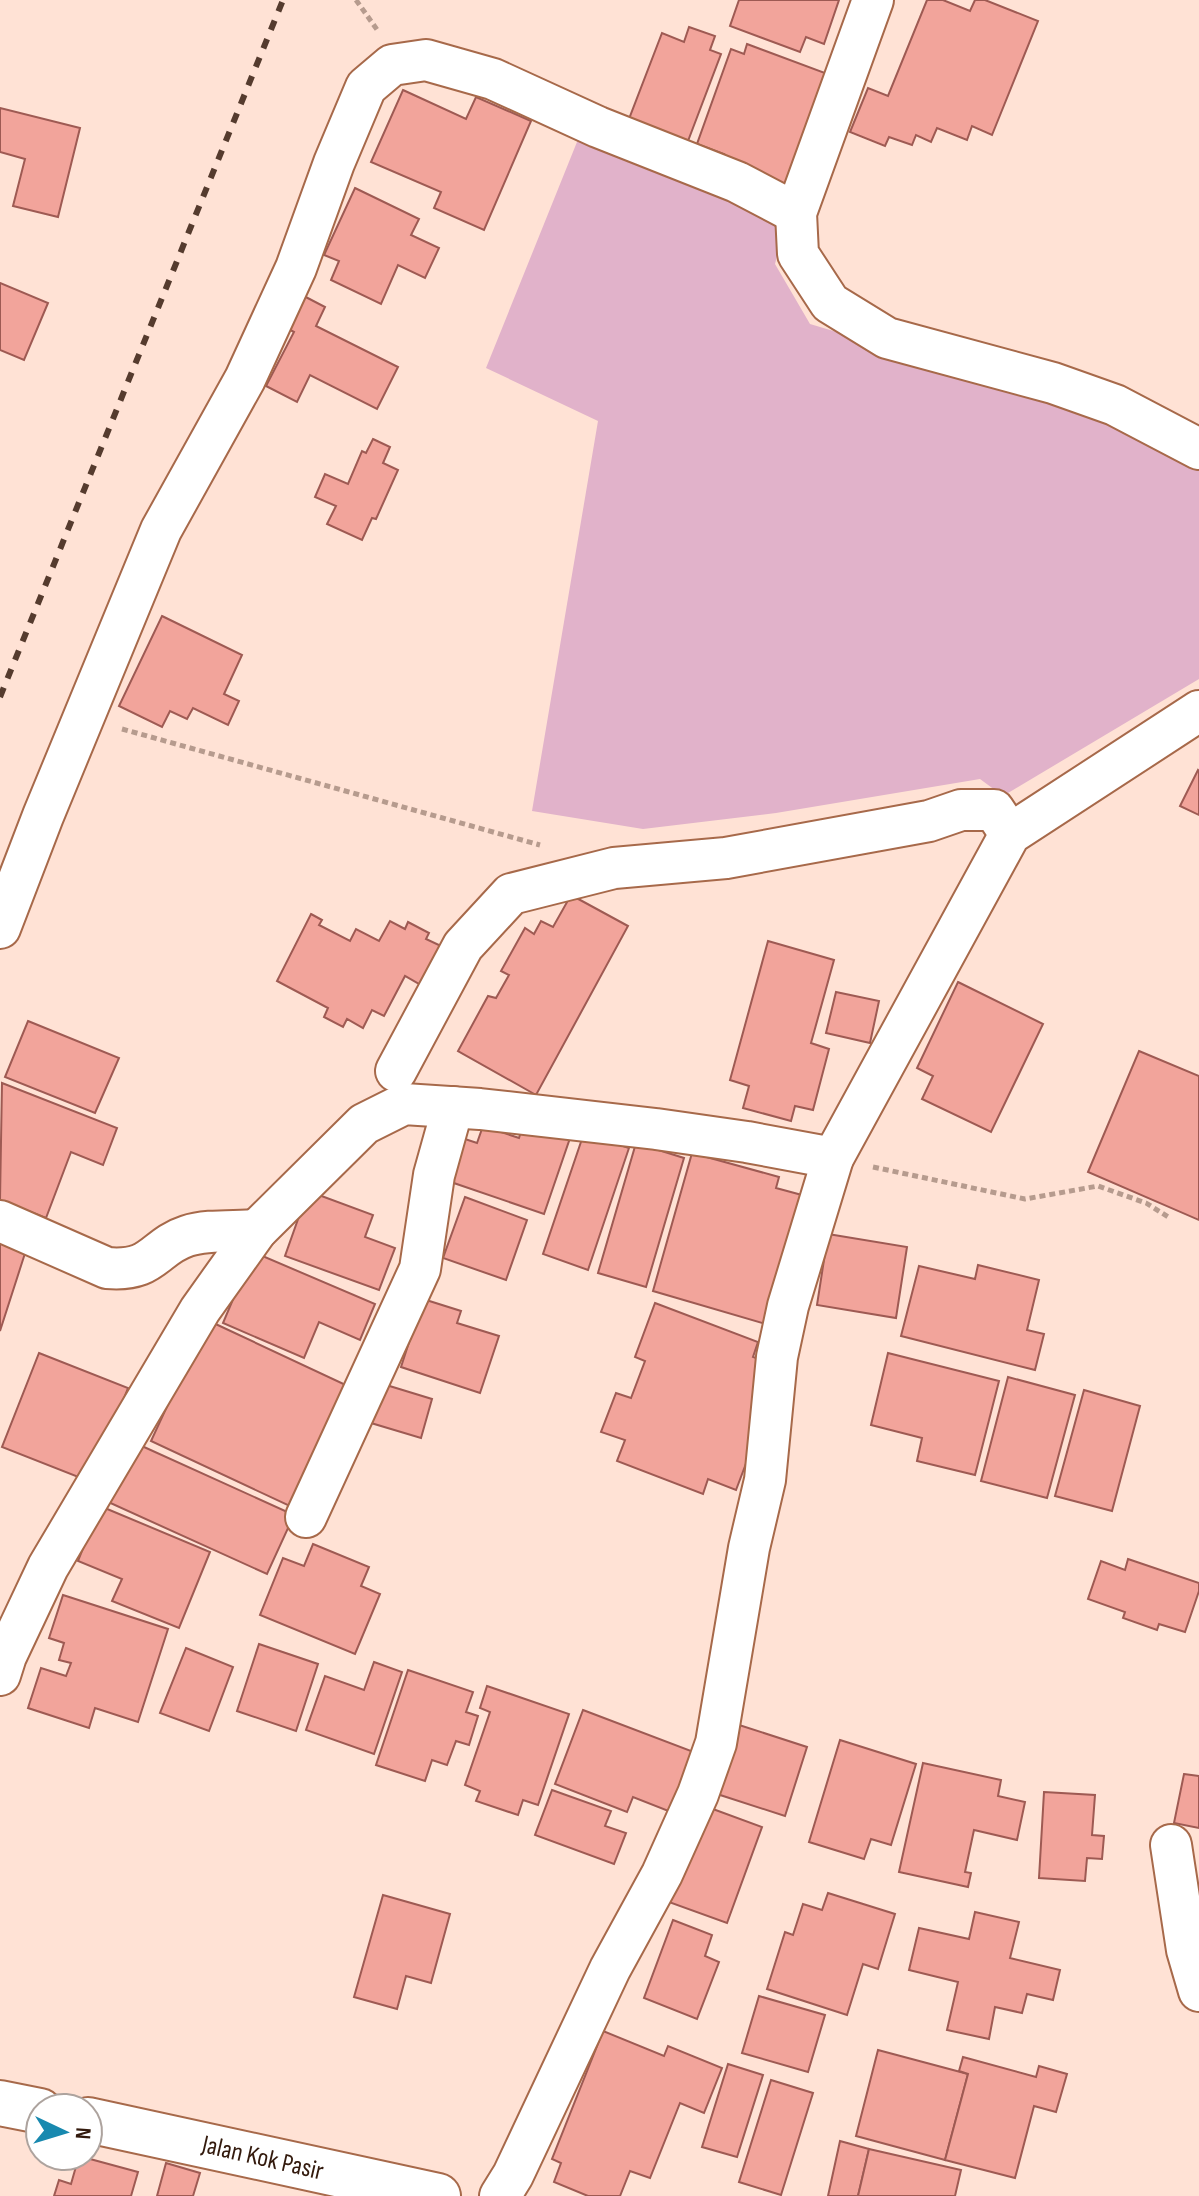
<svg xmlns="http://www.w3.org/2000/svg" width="1199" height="2196" font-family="'Sofia Sans Condensed',sans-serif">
  <rect width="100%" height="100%" fill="#ffe2d5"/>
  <!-- green -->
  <polygon fill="#e1b2ca" points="579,137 785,225 775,264 810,324 1085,406 1199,465 1199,679 1003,796 980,779 776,813 643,829 532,811 598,421 486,368"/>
  <!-- building -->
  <g fill="#f2a49b" stroke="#9e5a53" stroke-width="2">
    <polygon points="739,0 839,0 824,44 806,37 800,52 730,26"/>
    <polygon points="927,0 943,0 970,11 975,0 985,0 1038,21 992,135 972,126 967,140 937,128 931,142 916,135 912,145 889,137 885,146 850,132 868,88 888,96"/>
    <polygon points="689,27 715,36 710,50 721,54 688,141 629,119 662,33 684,42"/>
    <polygon points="747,44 825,73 803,135 788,189 720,165 724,154 697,144 731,49 744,54"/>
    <polygon points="403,90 466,119 476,97 531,121 484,230 434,208 441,192 371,162"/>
    <polygon points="0,108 80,128 58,217 13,206 25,159 0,152"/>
    <polygon points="355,188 419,219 411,235 439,248 425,278 398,265 381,304 331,280 339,261 324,255"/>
    <polygon points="0,283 48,303 24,360 0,350"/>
    <polygon points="300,294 325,307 316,326 398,367 377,409 310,375 297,402 266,386 294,332 283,326"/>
    <polygon points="373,439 390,447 383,463 398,470 376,519 372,518 362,540 327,524 336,506 315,497 325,474 348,484 362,451 366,453"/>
    <polygon points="162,616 242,655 224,694 239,701 228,725 193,708 187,719 170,711 162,727 119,706"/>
    <polygon points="1198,770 1199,771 1199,815 1180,806"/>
    <polygon points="571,895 628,926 536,1095 458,1051 488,996 496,998 509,975 501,971 525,928 534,934 541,921 553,927"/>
    <polygon points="311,914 322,920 319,925 350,941 356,929 379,941 390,921 405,929 408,922 429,933 426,939 441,946 421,985 405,976 384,1016 372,1010 363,1028 347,1019 343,1027 324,1017 328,1008 277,981"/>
    <polygon points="768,941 834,960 811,1043 829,1049 813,1110 795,1106 791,1121 743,1108 749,1086 730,1080"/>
    <polygon points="958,982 1043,1024 991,1132 922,1099 933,1076 917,1068"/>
    <polygon points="836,992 879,1001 870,1043 826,1033"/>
    <polygon points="28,1021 119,1058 95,1113 5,1077"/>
    <polygon points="1139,1051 1199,1076 1199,1220 1088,1172"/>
    <polygon points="2,1083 117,1128 103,1165 71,1152 46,1218 0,1200"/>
    <polygon points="524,1122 570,1138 544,1214 448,1181 462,1138 477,1143 483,1126 519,1138"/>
    <polygon points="584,1133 629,1148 588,1270 543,1254"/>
    <polygon points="636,1143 684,1158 646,1287 598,1273"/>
    <polygon points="692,1153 779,1177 776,1188 813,1198 776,1327 653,1291"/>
    <polygon points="308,1191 373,1215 365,1237 395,1248 379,1290 285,1256"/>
    <polygon points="465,1197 527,1220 506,1280 443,1258"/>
    <polygon points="828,1234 907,1247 896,1318 817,1305"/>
    <polygon points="0,1235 28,1244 0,1331"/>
    <polygon points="253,1252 375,1304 360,1340 319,1322 304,1358 223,1323"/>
    <polygon points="978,1265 1039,1280 1027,1330 1044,1334 1035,1370 901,1336 919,1266 975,1279"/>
    <polygon points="423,1299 461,1311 457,1323 499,1336 480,1393 401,1367"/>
    <polygon points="655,1303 758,1342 753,1357 769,1363 770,1400 736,1490 708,1479 703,1494 617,1461 625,1440 601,1432 616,1393 631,1398 645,1361 635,1357"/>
    <polygon points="207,1320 350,1387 294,1508 151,1441"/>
    <polygon points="39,1353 128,1388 91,1482 2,1447"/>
    <polygon points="888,1353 999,1381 975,1475 917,1461 922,1438 871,1425"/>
    <polygon points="1008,1377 1075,1395 1047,1498 981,1481"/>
    <polygon points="383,1384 432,1399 421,1438 371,1423"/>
    <polygon points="1084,1390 1140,1406 1112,1511 1055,1496"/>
    <polygon points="133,1442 294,1515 267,1574 106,1501"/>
    <polygon points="100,1506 210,1552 179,1628 112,1601 122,1579 78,1561"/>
    <polygon points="313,1544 369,1567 361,1586 380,1594 355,1654 260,1615 283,1558 304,1566"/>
    <polygon points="1128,1559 1199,1583 1199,1591 1185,1632 1159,1624 1157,1630 1123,1618 1125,1612 1088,1599 1101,1561 1125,1570"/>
    <polygon points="63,1595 168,1629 138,1722 95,1708 89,1728 28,1708 41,1668 66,1676 71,1663 59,1660 64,1643 49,1638"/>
    <polygon points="259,1644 318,1664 296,1731 237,1711"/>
    <polygon points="186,1648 233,1667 209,1731 160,1713"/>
    <polygon points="374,1662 402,1672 374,1754 306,1730 325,1676 364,1690"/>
    <polygon points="408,1670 473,1692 466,1712 478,1716 469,1745 456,1741 447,1765 432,1760 425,1781 376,1765"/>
    <polygon points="487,1686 569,1714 538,1805 523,1800 518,1815 476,1801 480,1791 465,1785 490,1712 480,1708"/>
    <polygon points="583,1710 699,1754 676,1814 633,1797 627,1812 555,1784"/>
    <polygon points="736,1724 807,1747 785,1816 714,1793"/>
    <polygon points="840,1740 916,1764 891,1845 871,1839 864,1859 809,1842"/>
    <polygon points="923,1763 1001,1780 998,1796 1025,1802 1017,1840 974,1830 965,1872 971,1873 968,1887 899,1872"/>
    <polygon points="1184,1774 1199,1776 1199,1828 1174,1823"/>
    <polygon points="552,1790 611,1811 605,1826 626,1833 614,1864 535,1835"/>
    <polygon points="1044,1792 1095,1795 1092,1835 1104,1836 1102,1859 1087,1858 1085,1881 1039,1878"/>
    <polygon points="702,1805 762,1827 727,1923 666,1901"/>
    <polygon points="828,1893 895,1914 878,1969 863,1964 847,2015 767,1989 785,1932 793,1935 803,1904 822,1910"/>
    <polygon points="383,1895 450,1914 431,1983 406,1976 397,2009 354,1997"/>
    <polygon points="975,1912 1019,1922 1010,1958 1060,1970 1053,2000 1027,1994 1022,2013 995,2007 989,2039 947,2030 958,1982 909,1970 919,1928 969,1939"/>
    <polygon points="673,1920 712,1935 705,1956 719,1962 697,2019 644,1998"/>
    <polygon points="759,1996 825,2015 808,2072 742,2053"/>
    <polygon points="603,2031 664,2056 668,2046 722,2068 704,2113 680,2103 650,2178 630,2171 620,2196 588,2196 554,2182 561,2163 552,2159"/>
    <polygon points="878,2050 968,2074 945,2160 856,2136"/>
    <polygon points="963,2057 1036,2077 1039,2066 1067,2074 1056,2112 1034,2106 1015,2178 945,2160 968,2074 959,2071"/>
    <polygon points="728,2064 763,2075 737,2157 702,2147"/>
    <polygon points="771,2080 813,2093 781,2195 739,2182"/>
    <polygon points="840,2141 869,2149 858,2196 828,2196"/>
    <polygon points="869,2149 961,2170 955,2196 858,2196"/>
    <polygon points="79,2156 138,2172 131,2196 54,2196 59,2180 71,2184"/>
    <polygon points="166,2163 200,2173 193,2196 157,2196"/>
  </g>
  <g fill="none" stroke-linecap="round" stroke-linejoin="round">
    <!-- minor casing -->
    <g stroke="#a7694a" stroke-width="44">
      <g id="minor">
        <polyline points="873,0 796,213 798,254 830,303 887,338 1053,383 1115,405 1199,449"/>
        <polyline points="0,928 43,816 161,530 245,379 296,268 334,163 366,87 392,65 426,60 493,79 598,127 737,182 796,213"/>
        <polyline points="396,1071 463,946 511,894 614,868 726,858 929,821 961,810 994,810 1010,834"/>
        <path d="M0 1221 107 1268C155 1272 153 1247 187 1236 208 1229 235 1232 257 1230"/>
        <polyline points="306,1517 420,1269 434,1175 453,1107"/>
        <polyline points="0,1675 6,1656 48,1567 200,1310 257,1230 364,1124 404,1104 480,1109 656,1129 747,1142 833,1158"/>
        <polyline points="1171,1845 1187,1950 1199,1991"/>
        <polyline points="500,2196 513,2175 610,1969 662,1874 698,1794 716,1743 749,1548 765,1480 777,1357 788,1306 833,1158 1010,834 1199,711"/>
      </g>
    </g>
    <!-- tertiary casing -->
    <g stroke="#a7694a" stroke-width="48">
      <g id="tertiary">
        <polyline points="0,2103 40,2111"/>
        <polyline points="88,2120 438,2196"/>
      </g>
    </g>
    <!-- path -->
    <g stroke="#b69b8e" stroke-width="5" stroke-dasharray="6 4" stroke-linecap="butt">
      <polyline points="356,0 378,31"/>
      <polyline points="122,729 540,845"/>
      <polyline points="873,1167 1025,1199 1098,1186 1146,1203 1170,1218"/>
    </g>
    <!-- minor -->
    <use href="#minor" stroke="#fff" stroke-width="40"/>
    <!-- tertiary -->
    <use href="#tertiary" stroke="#fff" stroke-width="44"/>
    <!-- rail -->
    <polyline stroke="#553b2e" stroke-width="6" stroke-dasharray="10 10" stroke-linecap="butt" points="0,697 283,0"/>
  </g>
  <g text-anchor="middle" stroke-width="8" stroke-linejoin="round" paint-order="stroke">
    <!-- street labels -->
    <g font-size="26" fill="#331a0d" stroke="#fff">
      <text transform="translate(263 2157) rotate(13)" y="9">Jalan Kok Pasir</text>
    </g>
  </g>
  <!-- north arrow -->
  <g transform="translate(64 2132) rotate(94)"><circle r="38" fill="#ffffff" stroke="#ada39e" stroke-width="2"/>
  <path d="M0-6L14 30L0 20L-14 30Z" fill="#1889af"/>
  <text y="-12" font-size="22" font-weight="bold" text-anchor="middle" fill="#331a0d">N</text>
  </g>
</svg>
